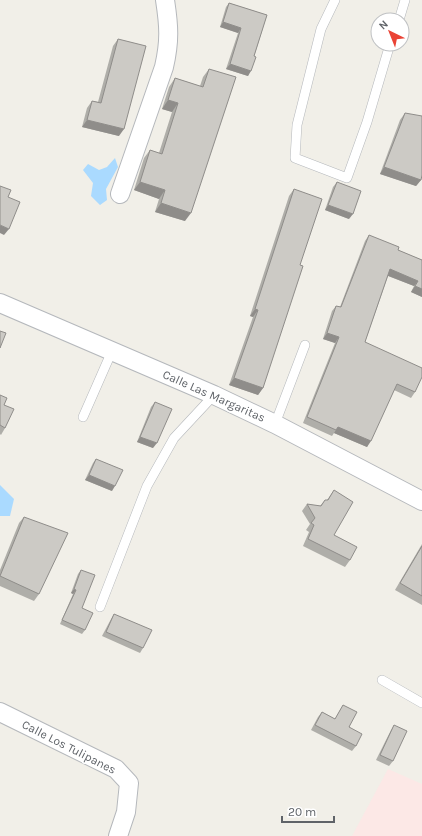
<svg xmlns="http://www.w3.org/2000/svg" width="422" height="836" font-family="Karla,sans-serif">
  <rect width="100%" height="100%" fill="#f1efe8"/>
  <!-- medical -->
  <polygon fill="#fce8e6" points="388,769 422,784 422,836 352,836"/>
  <!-- water -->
  <g fill="#aadaff">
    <polygon points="115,158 118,167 106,189 107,200 100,205 91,196 93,183 83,170 88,164 99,170 107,167"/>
    <polygon points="0,485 14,499 10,516 0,516"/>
  </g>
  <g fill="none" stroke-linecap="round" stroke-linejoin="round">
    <!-- service casing -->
    <g stroke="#b5b8bc" stroke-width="10">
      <g id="service">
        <polyline points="335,0 321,29 297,125 295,158 347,178 367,122 390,44"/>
        <polyline points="399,20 405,0"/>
        <polyline points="83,417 112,351"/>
        <polyline points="275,424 305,345"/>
        <polyline points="100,607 147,486 174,438 214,395"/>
        <polyline points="382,680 422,703"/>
      </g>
    </g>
    <!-- minor casing -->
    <g stroke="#b5b8bc" stroke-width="20">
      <g id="minor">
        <path d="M120 194 164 67C170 41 169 26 165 0"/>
        <polyline points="0,303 214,395 275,424 422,501"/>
        <polyline points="0,712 116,769 129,783 126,812 118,836"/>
      </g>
    </g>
    <!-- service -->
    <use href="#service" stroke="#fff" stroke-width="9"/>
    <!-- minor -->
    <use href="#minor" stroke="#fff" stroke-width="18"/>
  </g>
  <!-- wall -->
  <g fill="#afaea9">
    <polygon points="229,3 267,15 248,76 226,69 238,33 220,27 226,7"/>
    <polygon points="118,39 119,136 82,127 87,108 92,101 98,102 113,46"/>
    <polygon points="209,69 185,221 155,212 159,199 134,190 144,158 150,150 159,153 172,112 162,109 169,87 175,78 200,86 203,77"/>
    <polygon points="405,113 421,180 416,186 380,174 400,120"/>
    <polygon points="337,182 349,219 325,210 333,187"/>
    <polygon points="294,189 300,265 263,388 258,395 229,385 253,317 250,316 289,196"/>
    <polygon points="369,235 398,250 422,260 422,297 411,292 414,286 388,276 365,342 415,392 411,398 394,390 367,447 334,433 332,436 303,423 335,343 323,339 332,311 336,306 340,307 365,241"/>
    <polygon points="0,395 4,405 5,428 1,435 0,434"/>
    <polygon points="155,402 153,448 137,442 151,407"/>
    <polygon points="96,459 112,491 85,480 93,463"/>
    <polygon points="334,490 334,535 350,560 345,567 303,546 309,532 306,530 310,524 302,511 307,504 320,506 325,500 327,500"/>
    <polygon points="24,517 39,594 34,601 0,586 0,570 19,523"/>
    <polygon points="422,544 422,605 395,590"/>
    <polygon points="81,570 82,608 85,630 82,634 60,624 73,594 71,593 78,574"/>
    <polygon points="114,614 143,648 140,653 102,636 111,619"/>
    <polygon points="343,705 356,746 352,751 311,730 318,717 322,712 335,719"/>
    <polygon points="394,725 393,761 389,766 376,760 391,730"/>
  </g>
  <!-- shaded-wall -->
  <g fill="#8f8d8a">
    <polygon points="223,22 241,28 238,33 220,27"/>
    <polygon points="230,64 251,71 248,76 226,69"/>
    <polygon points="168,100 178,103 172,112 162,109"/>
    <polygon points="87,120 124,129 119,136 82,127"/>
    <polygon points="384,167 421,180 416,186 380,174"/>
    <polygon points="140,182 165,190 159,199 134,190"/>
    <polygon points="161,203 191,213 185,221 155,212"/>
    <polygon points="328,205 353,214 349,219 325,210"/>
    <polygon points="0,225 9,229 4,235 0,233"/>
    <polygon points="390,269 418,281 414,286 386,275"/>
    <polygon points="415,286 422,289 422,297 411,292"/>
    <polygon points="255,309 258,310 253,317 250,316"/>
    <polygon points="327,333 339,337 335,343 323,339"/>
    <polygon points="234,378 263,388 258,395 229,385"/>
    <polygon points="338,427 371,441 367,447 334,433"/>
    <polygon points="140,437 157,443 153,448 137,442"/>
    <polygon points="89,475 115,486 112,491 85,480"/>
    <polygon points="74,589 76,590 73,594 71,593"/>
  </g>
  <!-- building -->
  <g fill="#cccac5" stroke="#8f8d8a">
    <polygon points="229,3 267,15 254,56 256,57 251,71 230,64 241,28 223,22"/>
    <polygon points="118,39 146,46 124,129 87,120 92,101 101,103"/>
    <polygon points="209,69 236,77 191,213 161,203 165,190 140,182 150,150 162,154 178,103 168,100 175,78 203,87"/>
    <polygon points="405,113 422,116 422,175 421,180 384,167"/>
    <polygon points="337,182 361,191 353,214 328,205"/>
    <polygon points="0,186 11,190 8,197 20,202 9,229 0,225"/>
    <polygon points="294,189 322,199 300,265 303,266 263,388 234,378 258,310 255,309"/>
    <polygon points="369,235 399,247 398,250 422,260 422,289 415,286 418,281 390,269 365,342 422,368 422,377 415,392 397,384 371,441 338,427 336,430 307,417 339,337 327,333 336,306 341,307"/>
    <polygon points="0,331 6,333 0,348"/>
    <polygon points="0,395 7,398 4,405 14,409 5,428 0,425"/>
    <polygon points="155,402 172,409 157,443 140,437"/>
    <polygon points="96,459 123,470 115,486 89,475"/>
    <polygon points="334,490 353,502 334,535 357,547 350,560 308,539 314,525 311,523 315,518 307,504 321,506 325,500 328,500"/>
    <polygon points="24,517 68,533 39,594 0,576"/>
    <polygon points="422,546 422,596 400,583"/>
    <polygon points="81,570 95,575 82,608 93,613 85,630 62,620 76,590 74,589"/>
    <polygon points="114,614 152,630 143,648 106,632"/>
    <polygon points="343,705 357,712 349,727 362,734 356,746 315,725 322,712 335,719"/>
    <polygon points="394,725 407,731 393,761 380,755"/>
  </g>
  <g text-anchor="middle" stroke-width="3" stroke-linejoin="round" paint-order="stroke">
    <!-- street labels -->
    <g font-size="12" fill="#5f6368" stroke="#fff">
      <text transform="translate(214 396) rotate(24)" y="4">Calle Las Margaritas</text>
      <text transform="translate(69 747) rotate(27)" y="4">Calle Los Tulipanes</text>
    </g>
  </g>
  <!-- north arrow -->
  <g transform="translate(390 32) rotate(317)"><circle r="19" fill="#ffffff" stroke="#bfc1c3"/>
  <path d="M0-3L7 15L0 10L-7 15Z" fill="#ea4335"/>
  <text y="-6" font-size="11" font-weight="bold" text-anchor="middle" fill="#5f6368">N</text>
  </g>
  <!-- scale -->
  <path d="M282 816v6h52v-6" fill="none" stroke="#5f6368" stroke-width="2"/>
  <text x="288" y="816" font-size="12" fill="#5f6368" stroke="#ffffff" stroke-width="3" paint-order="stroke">20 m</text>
</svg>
